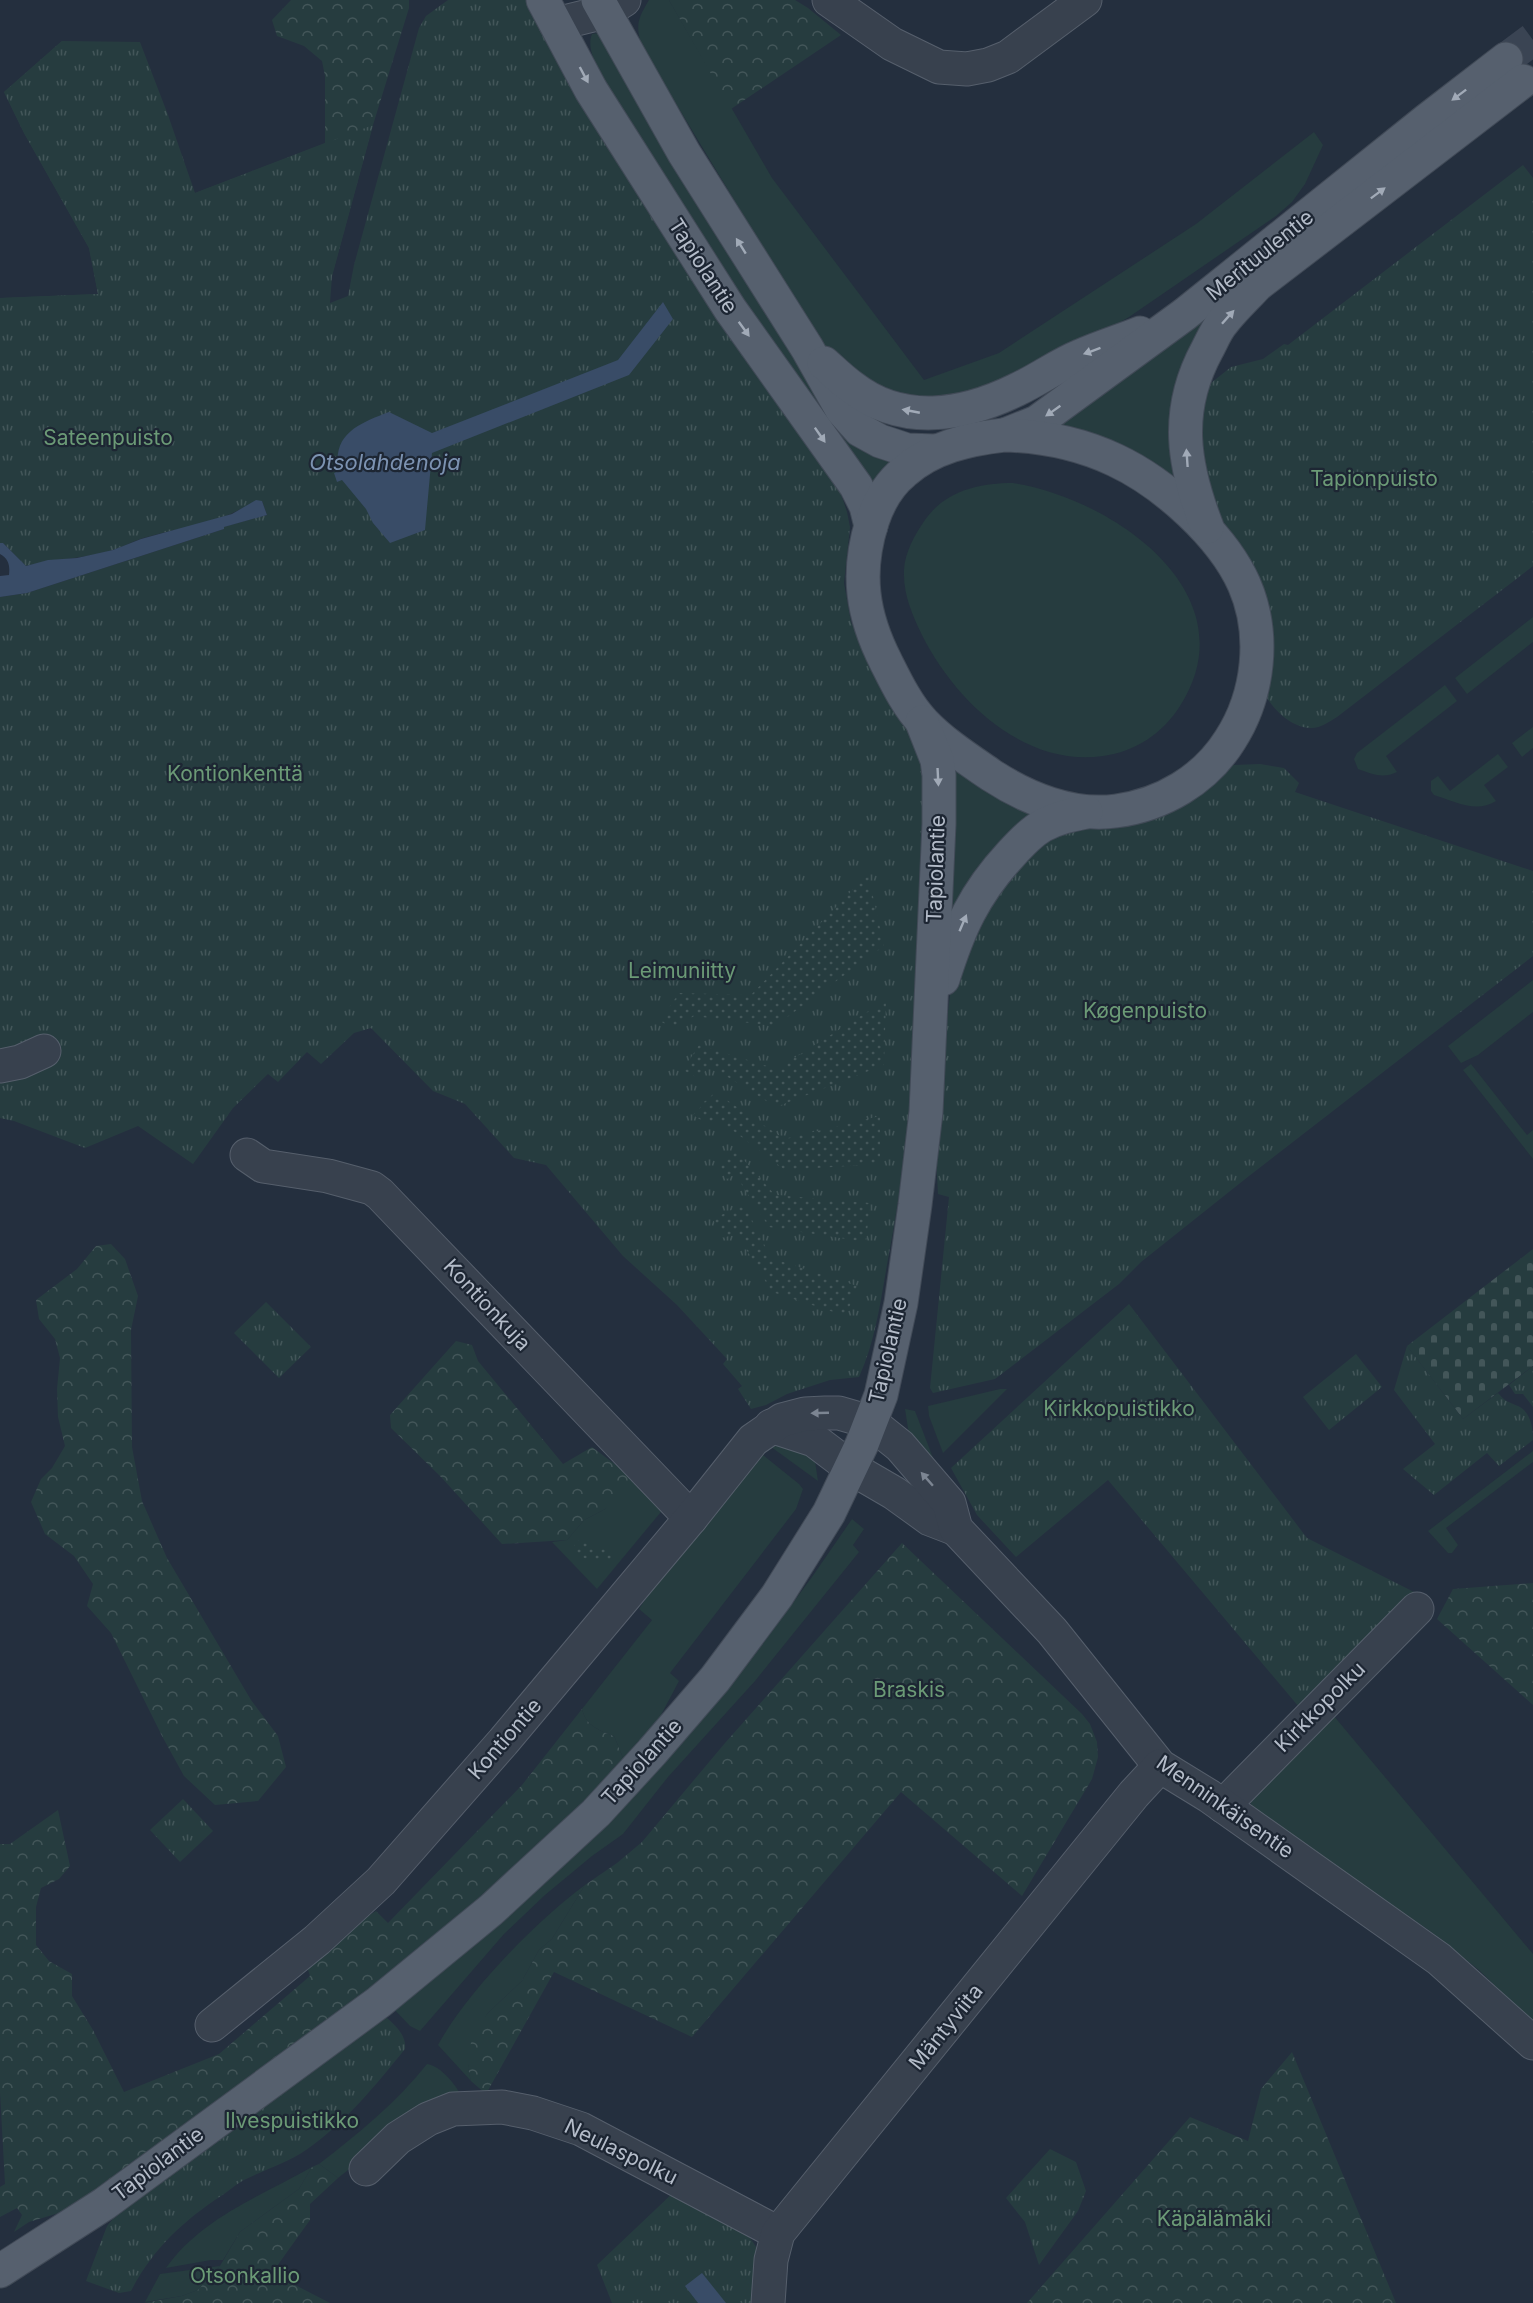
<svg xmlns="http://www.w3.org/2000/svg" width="1533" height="2303" font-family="Inter,sans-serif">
  <defs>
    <pattern id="forest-crowns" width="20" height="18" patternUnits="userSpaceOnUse" patternTransform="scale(1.5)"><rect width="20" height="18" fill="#263c3f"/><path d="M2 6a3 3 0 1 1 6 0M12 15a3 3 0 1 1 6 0" fill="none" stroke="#435659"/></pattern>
    <pattern id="cemetery-stones" width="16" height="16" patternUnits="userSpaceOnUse" patternTransform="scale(1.5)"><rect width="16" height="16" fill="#263c3f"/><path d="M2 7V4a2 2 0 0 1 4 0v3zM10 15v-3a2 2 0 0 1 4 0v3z" fill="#435659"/></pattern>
    <pattern id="park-tufts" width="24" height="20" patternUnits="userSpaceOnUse" patternTransform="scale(1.5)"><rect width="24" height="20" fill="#263c3f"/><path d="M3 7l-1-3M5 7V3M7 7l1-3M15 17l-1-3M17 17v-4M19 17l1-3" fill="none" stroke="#435659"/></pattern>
    <pattern id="garden-dots" width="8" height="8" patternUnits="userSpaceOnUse" patternTransform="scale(1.5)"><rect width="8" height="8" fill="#263c3f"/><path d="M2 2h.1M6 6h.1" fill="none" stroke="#435659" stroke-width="1.8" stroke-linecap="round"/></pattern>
  </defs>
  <rect width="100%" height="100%" fill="#242f3e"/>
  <!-- grass -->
  <g fill="#263c3f">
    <path d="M649 0H669L772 178 924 380 999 353 1196 224 1314 132 1323 145 1305 184 1292 202 1276 216 1129 317 1044 367 937 403 878 389 833 356 815 334 643 49C635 26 637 20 649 0Z"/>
    <path d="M599 33 897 462 875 487 750 309 598 70C594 59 587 46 592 34Z"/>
    <polygon points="1234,283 1214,319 1178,483 1051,432"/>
    <path d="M1013 483C1111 498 1252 593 1180 706 1163 733 1135 752 1103 756 1024 767 955 701 922 635 912 614 903 594 904 570 905 552 915 534 925 520 945 491 979 483 1013 483Z"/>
    <polygon points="1533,617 1533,642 1467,694 1455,678"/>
    <path d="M1445 685 1457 701 1386 756 1397 772C1383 779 1372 774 1358 769L1354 759 1357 753Z"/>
    <polygon points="1533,727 1533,748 1522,757 1512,743"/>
    <path d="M1498 754 1508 767 1484 785 1496 801C1476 814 1454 801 1434 795L1431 791V781L1438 776 1450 791Z"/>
    <polygon points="950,764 987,791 1032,812 946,938"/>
    <polygon points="1533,980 1533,1012 1478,1055 1461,1063 1448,1046"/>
    <polygon points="1471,1064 1527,1135 1533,1130 1533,1159 1463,1070"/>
    <polygon points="1000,1389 1007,1389 943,1453 929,1416 928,1406"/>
    <polygon points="905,1409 915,1411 935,1463 909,1435"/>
    <polygon points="789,1440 815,1461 818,1481 767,1444"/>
    <polygon points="1533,1451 1533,1462 1446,1528 1458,1545 1452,1553 1448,1553 1428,1531"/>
    <path d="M763 1455 799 1484 803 1489 796 1509 670 1673 679 1681 652 1732 625 1763 614 1736C598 1730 586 1726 582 1709L652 1620 639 1609 659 1578 758 1458Z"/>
    <polygon points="632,1477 665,1507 597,1589 552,1542 567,1540 584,1520 605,1509"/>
    <polygon points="852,1519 864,1529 853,1545 859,1552 755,1681 668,1777 623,1834 592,1856 545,1895 504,1934 420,2031 410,2026 392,2007 585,1841 684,1741 753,1657 812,1577"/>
    <polygon points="1333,1715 1533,1954 1533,2023 1479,1970 1426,1928 1388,1905 1252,1809 1250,1798"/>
    <path d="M585 1885 552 1939 539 1950 522 1981 487 2014 468 2067 471 2081 438 2045C467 1992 536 1921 585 1885Z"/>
    <path d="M427 2064C441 2066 456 2085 462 2097L397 2131 338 2178 319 2164C358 2134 397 2102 427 2064Z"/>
    <path d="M312 2167 299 2189 240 2232 223 2260H211L166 2268C201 2218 261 2196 312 2167Z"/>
    <polygon points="220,2266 198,2290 182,2296 145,2302 160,2274"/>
  </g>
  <!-- forest -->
  <g fill="url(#forest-crowns)">
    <polygon points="291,0 409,0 409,8 373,125 332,276 305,297 0,298 98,294 89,248 24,133 4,92 62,41 76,72 195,193 325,143 325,76 322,61 304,46 277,36 272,20"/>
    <polygon points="669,0 795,0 808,8 841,35 731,109"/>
    <polygon points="111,1244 125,1259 138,1296 131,1330 132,1447 142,1501 167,1558 251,1700 278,1736 286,1767 258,1801 215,1805 184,1776 162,1736 111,1633 87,1606 93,1584 74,1556 45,1534 31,1502 41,1479 52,1468 65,1446 58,1417 57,1389 60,1358 55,1339 39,1319 36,1300 77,1269 96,1246"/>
    <polygon points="456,1341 472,1345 478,1361 563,1464 592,1447 632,1477 626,1493 605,1509 584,1520 567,1540 502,1544 441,1477 391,1428 390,1415"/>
    <polygon points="902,1543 1082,1714 1090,1724 1097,1742 1098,1757 1092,1779 1022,1896 901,1792 692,2037 554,1972 486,2094 471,2081 468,2068 471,2042 487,2014 522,1981 539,1950 552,1939 585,1885 617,1863 642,1842 725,1743"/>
    <polygon points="1533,1583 1533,1705 1437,1619 1453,1589"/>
    <path d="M582 1709C586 1726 598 1730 614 1736L625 1763 512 1873 389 1977 89 2204 29 2222 14 2232 22 2215 17 2208 0 2217V2187L5 2184 0 2092V1844H10L58 1810 70 1866 59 1879 41 1888 36 1907V1945L49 1961 72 1974V1996L93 2030 124 2092 219 2054 310 1976 304 1957 376 1911 388 1923 522 1785Z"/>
    <polygon points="1292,2052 1396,2303 1027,2303 1190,2117 1248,2141 1261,2089"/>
    <polygon points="319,2164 338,2178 310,2204 310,2220 272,2273 330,2303 144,2303 182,2296 198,2290 220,2266 240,2232 299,2189 312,2167"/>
  </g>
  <!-- cemetery -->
  <polygon fill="url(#cemetery-stones)" points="1533,1249 1533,1366 1463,1419 1407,1346"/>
  <!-- park -->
  <g fill="url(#park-tufts)">
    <path d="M448 0H527L610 147 838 485 847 512 850 527 844 583 851 622 871 670 901 715 910 733 922 766 927 794C919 949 918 1106 888 1259 881 1298 876 1340 859 1377L830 1380 787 1394 766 1405 751 1409 738 1389 742 1386 723 1364 727 1359 677 1305 623 1256 546 1165 514 1158 465 1104 433 1091 371 1028 354 1033 321 1064 307 1052 278 1082 268 1074 233 1108 193 1164 138 1126 85 1148 14 1121 0 1118V597L27 593 224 529 223 527 267 515 262 501C246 504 235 514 219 518 195 526 168 531 143 538 133 541 123 547 113 550 84 559 55 558 26 566L3 543H0V298L98 294 89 248 24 133 4 92 62 41 140 42 168 115 195 193 373 125 332 276 330 303 348 296 354 265 419 28 426 16Z"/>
    <path d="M1523 165 1533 178V566L1337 717C1329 722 1319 729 1310 728 1291 727 1274 710 1265 695L1216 526 1199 454 1204 396 1211 383 1231 367 1263 359 1284 344 1288 345Z"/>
    <polygon points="1260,764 1284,768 1299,783 1295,792 1533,871 1533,956 1249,1176 1141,1262 1119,1284 995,1379 933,1393 930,1388 949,1197 938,1194 935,1135 942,1062 951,987 963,939 1038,838 1234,765"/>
    <polygon points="266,1302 311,1347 279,1378 234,1333"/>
    <polygon points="1129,1304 1307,1538 1414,1592 1370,1647 1304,1713 1108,1480 1016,1557 977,1515 951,1468"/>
    <path d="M1407 1346 1463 1419 1498 1393C1507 1403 1507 1401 1518 1406 1531 1412 1533 1428 1533 1440L1499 1466 1487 1453 1434 1495 1403 1469 1435 1444 1394 1390Z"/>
    <polygon points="1356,1354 1382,1387 1329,1430 1303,1397"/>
    <polygon points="1533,1366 1533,1407 1523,1394 1515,1394 1509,1385"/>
    <polygon points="183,1799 213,1831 180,1862 150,1830"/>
    <path d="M383 2014C393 2024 407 2034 405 2049 375 2086 346 2122 306 2150 287 2163 264 2170 244 2180 236 2184 229 2191 221 2196 183 2221 152 2250 131 2291L119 2293 86 2281 107 2226 118 2213Z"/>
    <polygon points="1050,2149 1076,2162 1086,2191 1078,2211 1039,2265 1025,2222 1006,2198"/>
    <path d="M676 2190C704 2206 754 2225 761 2260 763 2273 758 2290 758 2303H612L597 2265Z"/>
  </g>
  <!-- garden -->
  <g fill="url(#garden-dots)">
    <polygon points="868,874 884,946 775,1026 694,1016 674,1029 660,1021 679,993 751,995"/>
    <polygon points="886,1000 884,1065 776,1107 710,1066 698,1078 683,1070 699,1045 777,1069"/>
    <polygon points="715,1092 784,1139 880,1116 880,1164 785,1170 719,1120 712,1127 693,1115"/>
    <polygon points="735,1150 775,1195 870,1203 866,1242 769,1227 735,1174 727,1179 716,1166"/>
    <polygon points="744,1204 771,1258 857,1286 846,1316 772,1292 737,1234 722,1238 713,1219"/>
    <polygon points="577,1540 598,1548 612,1547 612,1559 587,1559 571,1553"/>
  </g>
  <!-- water -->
  <g fill="#394c67">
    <path d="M663 302 673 319 629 375 432 453 425 530 390 543 373 523 366 509 342 480 337 482 334 473 339 471C331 434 360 423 389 412L432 433 618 360Z"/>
    <path d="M256 500 262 501 267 515 224 527V529L27 593 0 597V576L9 575C10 566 9 559 0 554V543H3L26 566 48 560 77 558 113 550 141 539 232 514Z"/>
    <polygon points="702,2273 726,2303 698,2303 685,2286"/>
  </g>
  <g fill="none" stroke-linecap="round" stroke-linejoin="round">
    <!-- major-tunnel -->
    <polyline stroke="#3a4453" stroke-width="33" stroke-dasharray="33 16" stroke-linecap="butt" points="1506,59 1533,39"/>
    <!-- minor casing -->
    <g stroke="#565f6c" stroke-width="35">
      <g id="minor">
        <polyline points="829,0 892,44 939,67 967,69 988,65 1008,57 1085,0"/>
        <polyline points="556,24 605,12 624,0"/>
        <polyline points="0,1066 20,1062 44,1051"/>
        <polyline points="247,1155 263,1166 328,1176 372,1188 380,1194 691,1518"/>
        <polyline points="771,1426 814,1440 851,1468 894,1493 930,1519 956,1529"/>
        <polyline points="1223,1806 1417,1609"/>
        <polyline points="212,2025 317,1940 381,1881 503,1742 691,1518 753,1440 782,1420 805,1414 825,1413 839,1413 870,1422 900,1446 949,1503 956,1529 1052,1631 1160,1766 1209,1796 1439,1959 1533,2043"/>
        <polyline points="366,2169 398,2138 428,2119 453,2109 502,2107 533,2113 581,2129 778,2233"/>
        <polyline points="768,2303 771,2260 778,2233 1134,1794 1160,1766"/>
      </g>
    </g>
    <!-- major casing -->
    <g stroke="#414a57" stroke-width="35">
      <g id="major">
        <polyline points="543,0 591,90 730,309 856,486 866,506 871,526"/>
        <polyline points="598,0 684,153 807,348 842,410 860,430 880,441 907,450 935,451"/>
        <path d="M824 363C833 371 842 380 852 387 902 426 963 416 1016 390 1038 380 1058 365 1080 356 1100 347 1120 341 1140 333"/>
        <polyline points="1007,434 1037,422 1185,314 1427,120 1506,59"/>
        <path d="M1004 435C1042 436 1081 444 1115 460 1164 483 1222 535 1244 584 1266 634 1259 695 1230 740 1205 780 1162 805 1116 811 1072 817 1026 798 991 775 968 759 943 743 924 723 908 707 896 682 886 662 862 615 856 573 872 522 878 504 889 484 904 472 932 447 969 439 1004 435Z"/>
        <path d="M1207 527C1183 465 1174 411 1207 350 1212 341 1216 330 1223 322 1233 309 1246 297 1257 285L1523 81"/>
        <path d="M943 979C959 928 974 894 1011 854 1020 844 1030 833 1042 826 1056 818 1071 815 1086 812"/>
        <polyline points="0,2271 104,2204 379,2002 491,1910 596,1813 652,1752 715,1679 777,1596 829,1513 862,1444 881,1395 901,1303 915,1205 926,1112 939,824 939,775 937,760 922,722"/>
      </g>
    </g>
    <!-- minor -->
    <use href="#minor" stroke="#38414e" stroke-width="33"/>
    <!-- major -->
    <use href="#major" stroke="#56606e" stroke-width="33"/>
  </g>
  <!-- one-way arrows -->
  <defs><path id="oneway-solid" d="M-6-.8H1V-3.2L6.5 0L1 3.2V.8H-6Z" transform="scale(1.5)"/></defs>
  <g fill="#a1aab7">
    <use href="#oneway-solid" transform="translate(584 75) rotate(62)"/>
    <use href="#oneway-solid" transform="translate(1459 95) rotate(143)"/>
    <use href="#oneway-solid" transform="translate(1378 193) rotate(-37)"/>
    <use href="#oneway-solid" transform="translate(741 246) rotate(-122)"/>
    <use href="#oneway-solid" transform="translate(1228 317) rotate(-48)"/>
    <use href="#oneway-solid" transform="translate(744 329) rotate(54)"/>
    <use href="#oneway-solid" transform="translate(1092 351) rotate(160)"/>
    <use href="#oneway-solid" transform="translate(911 411) rotate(-169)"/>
    <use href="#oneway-solid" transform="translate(1053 411) rotate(145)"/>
    <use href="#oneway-solid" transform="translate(820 435) rotate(55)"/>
    <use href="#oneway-solid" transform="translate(1187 458) rotate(-94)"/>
    <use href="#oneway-solid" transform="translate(938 777) rotate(87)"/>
    <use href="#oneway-solid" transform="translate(963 923) rotate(-67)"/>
  </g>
  <g fill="#7c8592">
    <use href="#oneway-solid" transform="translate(820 1413) rotate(178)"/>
    <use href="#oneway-solid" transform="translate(927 1479) rotate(-131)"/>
  </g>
  <g text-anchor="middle" stroke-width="4.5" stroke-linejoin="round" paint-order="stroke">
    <!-- street labels -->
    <g font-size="21" fill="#b4bcc9" stroke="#1d2633">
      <text transform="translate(1260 255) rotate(-39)" y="7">Merituulentie</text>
      <text transform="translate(703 266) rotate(57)" y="7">Tapiolantie</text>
      <text transform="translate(936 869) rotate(-88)" y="7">Tapiolantie</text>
      <text transform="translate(487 1305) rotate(47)" y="7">Kontionkuja</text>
      <text transform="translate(888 1351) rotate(-77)" y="7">Tapiolantie</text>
      <text transform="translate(1320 1707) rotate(-45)" y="7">Kirkkopolku</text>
      <text transform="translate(505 1739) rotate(-49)" y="7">Kontiontie</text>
      <text transform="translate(642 1762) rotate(-48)" y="7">Tapiolantie</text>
      <text transform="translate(1225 1807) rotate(35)" y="7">Menninkäisentie</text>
      <text transform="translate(946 2027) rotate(-51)" y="7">Mäntyviita</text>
      <text transform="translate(621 2152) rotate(26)" y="7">Neulaspolku</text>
      <text transform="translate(158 2164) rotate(-37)" y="7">Tapiolantie</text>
    </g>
    <!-- park labels -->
    <g font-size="21" fill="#6b9a76" stroke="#1d2633">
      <text x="108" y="445">Sateenpuisto</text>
      <text x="1374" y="486">Tapionpuisto</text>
      <text x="235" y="781">Kontionkenttä</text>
      <text x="682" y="978">Leimuniitty</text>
      <text x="1145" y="1018">Køgenpuisto</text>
      <text x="1119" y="1416">Kirkkopuistikko</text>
      <text x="909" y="1697">Braskis</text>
      <text x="292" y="2128">Ilvespuistikko</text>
      <text x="1214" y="2226">Käpälämäki</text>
      <text x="245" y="2283">Otsonkallio</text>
    </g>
    <!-- water labels -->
    <g font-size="22" font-style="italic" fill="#7c92b1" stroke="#1d2633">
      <text x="385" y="470">Otsolahdenoja</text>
    </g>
  </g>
</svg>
